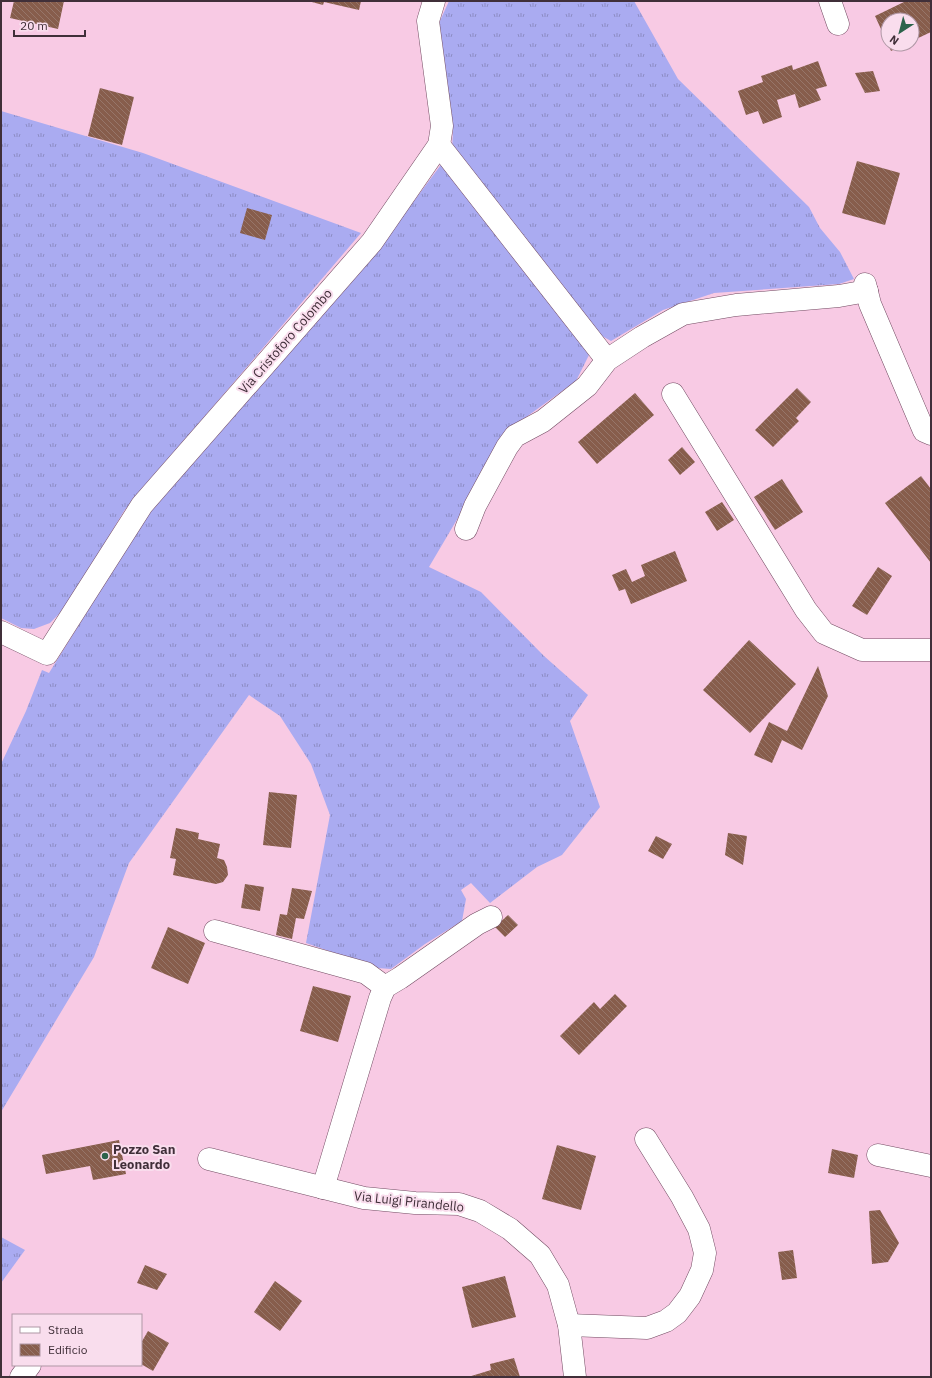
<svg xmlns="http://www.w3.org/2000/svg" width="932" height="1378" font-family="'IBM Plex Sans',sans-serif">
  <defs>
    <pattern id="grass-tufts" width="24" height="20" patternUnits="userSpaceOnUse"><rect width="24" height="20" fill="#aaabf1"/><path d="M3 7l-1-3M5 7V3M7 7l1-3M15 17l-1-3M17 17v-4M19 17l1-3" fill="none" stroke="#8c8cc4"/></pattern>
    <pattern id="building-back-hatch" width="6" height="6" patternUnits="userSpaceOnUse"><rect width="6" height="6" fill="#875d4c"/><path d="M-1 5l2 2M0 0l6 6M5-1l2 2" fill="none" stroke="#97766a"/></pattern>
  </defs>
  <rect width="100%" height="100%" fill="#f8cae4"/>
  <!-- grass -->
  <g fill="url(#grass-tufts)">
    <polygon points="449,1 634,1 678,79 809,207 820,228 840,252 854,279 839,284 714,293 663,310 611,341 591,330 452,151 453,130 439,44 439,23"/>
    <polygon points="1,111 143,153 361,233 124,511 67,606 50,623 34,629 21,628 1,618"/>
    <polygon points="443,162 591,351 576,381 511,428 429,567 481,592 544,656 588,695 570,721 600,807 562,855 537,867 490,903 471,883 461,890 466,899 462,921 425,944 391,969 377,968 306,943 330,815 311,764 280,716 249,695 129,863 94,957 1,1112 1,764 26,711 42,670 49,673 153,506 376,252"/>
    <polygon points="1,1237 25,1250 1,1283"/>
  </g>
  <!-- building -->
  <g fill="url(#building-back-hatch)">
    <polygon points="14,1 64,1 58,29 10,18"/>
    <polygon points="308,1 361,1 359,10 324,2 323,5"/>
    <polygon points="906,1 931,1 931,32 912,41 912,20 888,20 888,44 905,44 891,51 875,16"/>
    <polygon points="818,61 827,86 816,89 821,100 799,108 795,94 777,100 782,117 763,124 758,111 746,115 738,91 763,82 761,76 792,65 793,70"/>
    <polygon points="873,71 880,91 865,93 855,73"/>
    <polygon points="100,88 134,97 122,145 88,136"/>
    <polygon points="857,161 900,173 885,225 842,213"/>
    <polygon points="247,208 272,215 265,240 240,233"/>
    <polygon points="797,388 811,402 796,418 799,421 773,447 755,430"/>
    <polygon points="635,393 654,415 597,464 578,442"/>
    <polygon points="682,447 695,462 680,475 668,460"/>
    <polygon points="921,476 931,489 931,563 885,503"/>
    <polygon points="782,479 803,512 775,530 754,497"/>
    <polygon points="722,502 734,520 717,531 705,512"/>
    <polygon points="675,551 687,581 631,604 625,589 619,591 612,575 626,569 632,582 645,576 641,565"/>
    <polygon points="878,567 892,576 867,615 852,606"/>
    <polygon points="749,640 796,684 750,733 703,690"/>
    <polygon points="818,666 828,696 802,750 782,740 772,763 754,755 769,722 787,731"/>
    <polygon points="269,792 297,795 291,848 263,845"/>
    <polygon points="176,828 199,833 198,839 220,844 217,858 224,860 227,867 228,875 223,882 216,884 173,875 176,859 170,858"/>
    <polygon points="728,833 747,836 743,865 725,855"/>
    <polygon points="656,836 672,844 663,859 648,851"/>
    <polygon points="245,884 264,887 260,911 241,908"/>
    <polygon points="292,888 312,891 304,919 296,918 292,939 276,935 280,914 287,915"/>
    <polygon points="508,915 518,925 505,937 495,927"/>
    <polygon points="168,927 205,943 188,984 151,968"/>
    <polygon points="313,986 351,996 338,1042 300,1031"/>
    <polygon points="615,994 627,1006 579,1055 560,1036 594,1002 600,1009"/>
    <polygon points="119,1140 126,1174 93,1180 90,1166 46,1174 42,1155"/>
    <polygon points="557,1145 596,1156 581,1210 542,1199"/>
    <polygon points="832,1149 858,1155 854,1178 828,1173"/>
    <polygon points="880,1210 899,1243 888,1262 872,1264 869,1211"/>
    <polygon points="793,1250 797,1278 782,1280 778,1252"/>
    <polygon points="145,1265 167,1274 157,1290 137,1283"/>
    <polygon points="505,1276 516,1317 472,1328 462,1287"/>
    <polygon points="275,1281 302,1301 280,1331 254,1312"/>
    <polygon points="148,1331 169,1343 153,1371 141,1364 141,1343"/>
    <polygon points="514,1358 520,1377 468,1377 491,1370 490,1364"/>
  </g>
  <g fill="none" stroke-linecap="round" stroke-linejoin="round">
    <!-- minor casing -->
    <g stroke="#724b62" stroke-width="23">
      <g id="minor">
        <polyline points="830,1 838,24"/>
        <polyline points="439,145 607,360"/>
        <polyline points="865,284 870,304 924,431 931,434"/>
        <polyline points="673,394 806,610 824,633 862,650 931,650"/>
        <polyline points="466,529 475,506 507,447 515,436 543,421 587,386 607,360 642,337 683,314 736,305 839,296 867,291"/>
        <polyline points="1,632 47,654 142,505 372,242 439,145 442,126 428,21 434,1"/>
        <polyline points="215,931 366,973 385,987"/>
        <polyline points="878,1155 931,1166"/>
        <polyline points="209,1159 364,1198 415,1203 459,1204 480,1211 510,1229 540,1255 558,1285 569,1325 575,1377"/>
        <polyline points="323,1188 380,998 385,987 400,978 477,924 491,917"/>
        <polyline points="569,1325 647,1328 666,1321 677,1313 690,1296 702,1270 705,1253 699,1229 682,1197 646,1139"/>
        <polyline points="21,1377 30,1365"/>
      </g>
    </g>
    <!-- minor -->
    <use href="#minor" stroke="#fff" stroke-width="22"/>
  </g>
  <!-- markers -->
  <circle fill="#2b634b" stroke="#f9dded" stroke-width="1.5" cx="105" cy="1156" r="4"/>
  <g text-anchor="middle" stroke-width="4" stroke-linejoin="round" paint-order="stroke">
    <!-- street labels -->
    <g font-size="13" fill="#402f39" stroke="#f9dded">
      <text transform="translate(285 341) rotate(-49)" y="5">Via Cristoforo Colombo</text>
      <text transform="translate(409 1201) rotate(6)" y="5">Via Luigi Pirandello</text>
    </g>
    <!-- poi labels -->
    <g font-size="13" font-weight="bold" fill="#402f39" stroke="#f9dded" text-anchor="start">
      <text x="113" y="1154">Pozzo San<tspan x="113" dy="15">Leonardo</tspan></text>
    </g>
  </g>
  <!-- border -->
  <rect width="932" height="1378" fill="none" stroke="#402f39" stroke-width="4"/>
  <!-- legend -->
  <rect x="12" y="1314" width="130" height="52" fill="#f9dded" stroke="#af97a5"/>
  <rect x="20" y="1327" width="20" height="6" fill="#ffffff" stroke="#af97a5"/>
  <text x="48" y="1334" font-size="12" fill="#402f39">Strada</text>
  <rect x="20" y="1344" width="20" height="12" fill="url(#building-back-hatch)" stroke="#af97a5"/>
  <text x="48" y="1354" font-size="12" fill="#402f39">Edificio</text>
  <!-- north arrow -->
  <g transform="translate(900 32) rotate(216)"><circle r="19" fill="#f9dded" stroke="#af97a5"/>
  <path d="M0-3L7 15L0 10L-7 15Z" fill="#2b634b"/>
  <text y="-6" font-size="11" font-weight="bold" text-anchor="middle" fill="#402f39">N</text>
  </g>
  <!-- scale -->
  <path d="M14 30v6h71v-6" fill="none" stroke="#402f39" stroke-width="2"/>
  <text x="20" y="30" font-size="12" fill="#402f39" stroke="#f9dded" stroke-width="3" paint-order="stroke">20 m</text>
</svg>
